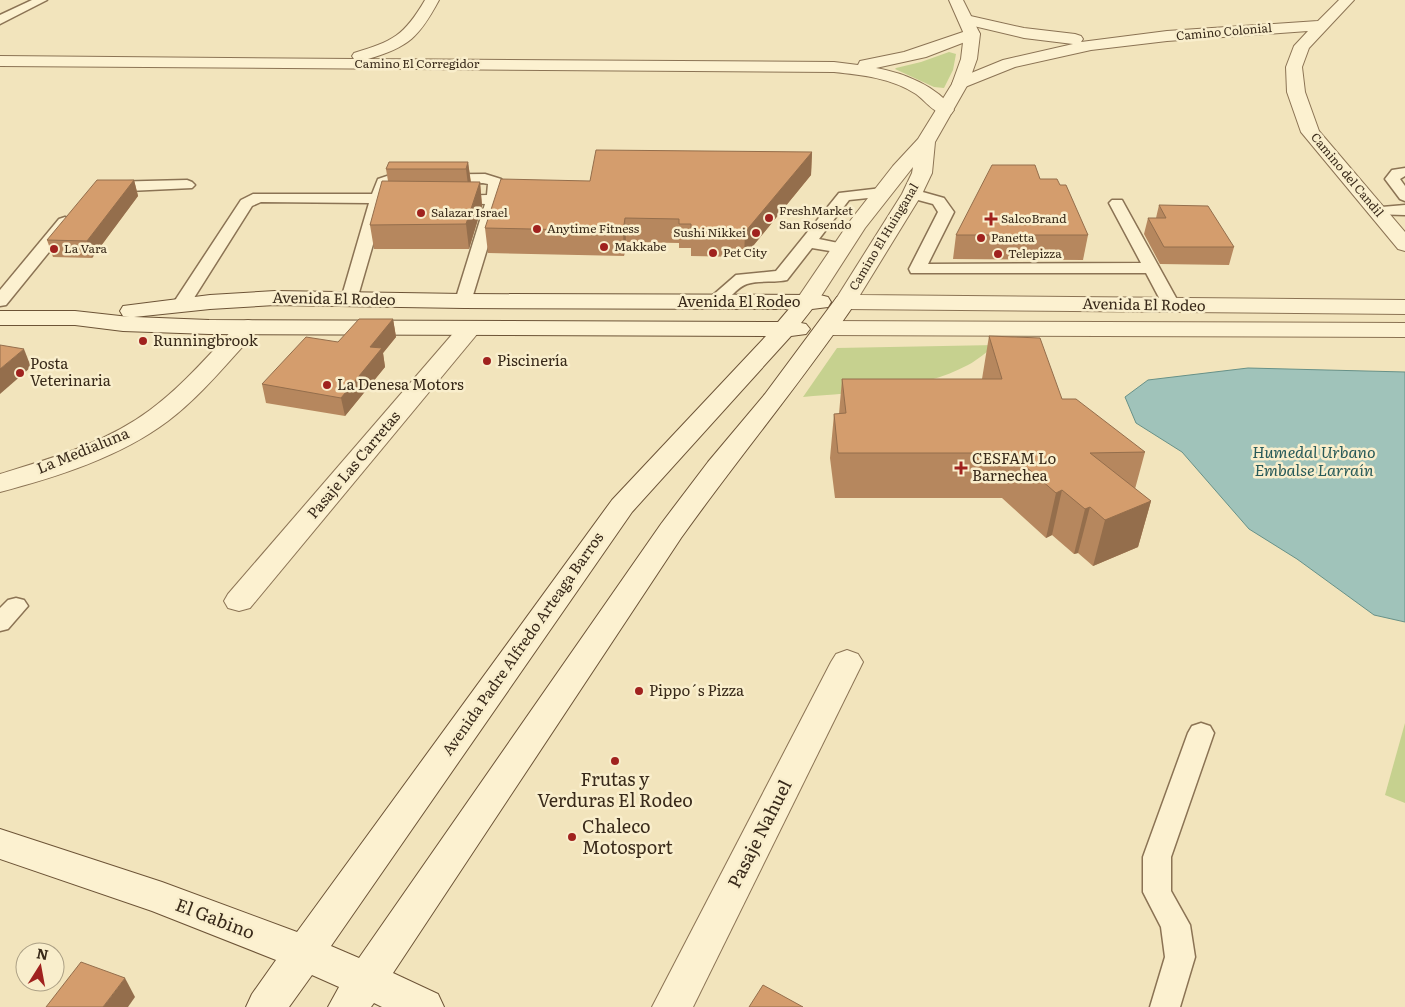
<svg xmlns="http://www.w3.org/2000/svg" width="1405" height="1007" font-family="Literata,serif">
  <rect width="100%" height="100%" fill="#f2e4bc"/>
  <!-- green -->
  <g fill="#c6d18f">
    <polygon points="949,52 956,54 953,70 944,88 934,87 895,69 896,68 921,62"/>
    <path d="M996 345C987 351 978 360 968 365 919 391 857 392 803 397L837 348Z"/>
    <polygon points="1405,723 1405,803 1385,795"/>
  </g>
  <!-- water -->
  <polygon fill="#a0c3ba" stroke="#679188" points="1248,368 1405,372 1405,622 1374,615 1297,559 1249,529 1182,452 1136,423 1125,397 1148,380"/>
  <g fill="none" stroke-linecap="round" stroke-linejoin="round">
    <!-- service casing -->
    <g stroke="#8b7354" stroke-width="3">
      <g id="service">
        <polygon points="32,0 47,0 0,24 0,15"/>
        <polygon points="1405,168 1405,176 1400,179 1405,186 1405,201 1400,199 1385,179 1392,170"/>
        <polygon points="485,174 501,179 504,182 502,200 470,305 464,306 458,305 455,301 485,204 449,202 446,199 449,196 487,195 488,184 483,183 390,185 387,194 411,196 414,199 411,202 385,203 356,303 350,304 344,303 341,299 369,203 261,202 252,206 187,309 181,310 175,309 172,305 241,200 253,194 372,194 378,179 390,175"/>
        <polygon points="187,180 192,182 195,185 192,188 107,192 102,190 99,187 102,184 107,182"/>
        <path d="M882 188 887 190 890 193 887 196 849 200 819 239 848 245 850 248 848 251 842 253 812 248 787 280C774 283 759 280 747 284 732 289 726 310 708 306L705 302 736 275 776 271 839 193Z"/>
        <polygon points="912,189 944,198 954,212 928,264 1141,263 1109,203 1112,200 1122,200 1180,305 1177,309 1171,310 1165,309 1146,273 911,273 909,269 938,212 933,204 907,197 904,194 907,191"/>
        <polygon points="1405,205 1405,215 1370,214 1368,211 1370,208"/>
        <polygon points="65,217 71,219 73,222 71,225 6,305 0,306 0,290 59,219"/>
        <polygon points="16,598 24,600 28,606 8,629 0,631 0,608 8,600"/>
        <polygon points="1201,723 1210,726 1214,733 1171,857 1171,891 1190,925 1195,957 1180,1007 1150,1007 1165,957 1161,927 1143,892 1143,857 1188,733 1192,726"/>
      </g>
    </g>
    <!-- minor casing -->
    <g stroke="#8b7354" stroke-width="2">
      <g id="minor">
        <path d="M425 0H439C419 37 409 47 368 59L834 62 858 65 860 61 904 52 966 31H978L980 34 978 37 926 57 876 68C904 73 937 86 954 110L951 114C936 117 927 102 916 94 891 78 863 75 834 72L0 66V56L354 59 352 56 354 53C393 41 404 36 425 0Z"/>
        <polygon points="1339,0 1354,0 1309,48 1302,67 1305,92 1319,131 1405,232 1405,251 1398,249 1301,132 1287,92 1286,67 1294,46 1308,31 1167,41 1091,50 1015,67 960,89 954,88 952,84 954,80 1003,60 1073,44 1024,38 961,23 958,20 961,17 966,15 1024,28 1075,34 1081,36 1083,39 1081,42 1167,31 1318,21"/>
        <path d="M248 320 256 322 260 327 256 332C228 362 201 396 168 421 120 457 57 477 0 492V474C52 458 106 443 150 410 184 385 211 352 240 322Z"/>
        <polygon points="470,321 478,323 482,328 478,333 250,608 239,611 228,608 224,601 228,594 462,323"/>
        <polygon points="847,650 858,654 863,662 693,1007 652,1007 831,662 836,654"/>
      </g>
    </g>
    <!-- tertiary casing -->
    <g stroke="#8b7354" stroke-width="2">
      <g id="tertiary">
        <polygon points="949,0 963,0 980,34 977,59 968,84 935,142 932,173 922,194 860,295 1405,300 1405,314 845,309 837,307 834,302 902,194 912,173 913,167 865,228 814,307 806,309 798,307 795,302 850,221 893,166 918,139 952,84 961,59 964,34"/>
        <polygon points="827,321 1405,323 1405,337 827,335 819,333 815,328 819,323"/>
      </g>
    </g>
    <!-- secondary casing -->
    <g stroke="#6d5437" stroke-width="2">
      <path id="secondary" d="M275 291 464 294 820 295 828 297 831 302 828 307 812 309 801 323 806 324 810 329 806 334 791 336 632 512 331 946 359 958 661 524 708 462 765 394 837 297 845 295 853 297 856 302C801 383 738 458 681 538L393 973 438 994 444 1007H382L374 1003 371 1007H328L339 987 312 975 289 1007H246L252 994 276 960 152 911 0 859V829L162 882 297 932 612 500 766 336 209 334 123 331 75 325H0V311H75L129 317 123 316 120 311 123 306 210 295ZM275 305 464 308 789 309 778 322 209 320 134 317 210 309Z"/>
    </g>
    <!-- service -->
    <use href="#service" fill="#fcf1d0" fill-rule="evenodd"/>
    <!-- minor -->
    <use href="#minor" fill="#fcf1d0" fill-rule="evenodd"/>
    <!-- tertiary -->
    <use href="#tertiary" fill="#fcf1d0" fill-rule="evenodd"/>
    <!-- secondary -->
    <use href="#secondary" fill="#fcf1d0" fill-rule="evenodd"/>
  </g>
  <!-- wall -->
  <g fill="#b6875e">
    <polygon points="812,152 811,175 744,257 691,256 691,248 679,248 679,243 626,242 624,256 488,253 485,228 590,181"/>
    <polygon points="468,162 471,182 480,182 482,206 469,249 374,249 370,225 388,181 386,169"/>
    <polygon points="1040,179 1060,185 1088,235 1083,260 953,259 956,235"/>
    <polygon points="134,180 138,196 92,258 53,257 47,240"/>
    <polygon points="1159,205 1234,247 1229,265 1160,264 1144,234 1148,218 1156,218"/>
    <polygon points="393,319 396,337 383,353 385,367 345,416 266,403 262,384"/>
    <polygon points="989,336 1062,399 1145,452 1135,489 1151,501 1138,547 1093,566 1078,553 1074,554 1052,535 1046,538 1002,498 835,498 830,458 834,414 839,414 842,379 982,379"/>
  </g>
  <!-- shaded-wall -->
  <g fill="#946e4c">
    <polygon points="812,152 811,175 744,257 745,232"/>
    <polygon points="468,162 471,185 469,193 466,169"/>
    <polygon points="134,180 138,196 92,258 87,241"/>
    <polygon points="480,182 482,206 469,249 466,224"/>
    <polygon points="625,218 626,242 624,256 623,231"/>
    <polygon points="393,319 396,337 383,353 385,367 345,416 341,398 370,347"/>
    <polygon points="24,349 31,367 0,394 0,369"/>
    <polygon points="1062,490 1052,535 1046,538 1056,493"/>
    <polygon points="1151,501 1138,547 1093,566 1105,520"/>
    <polygon points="1090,507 1078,553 1074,554 1085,509"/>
    <polygon points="125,978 135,997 128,1007 103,1007"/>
  </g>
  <!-- building -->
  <g fill="#d49d6d" stroke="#946e4c">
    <polygon points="596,150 812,152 745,232 691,232 691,224 679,224 679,219 625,218 623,231 485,228 501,179 590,181"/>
    <polygon points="389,162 468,162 466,169 386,169"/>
    <polygon points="992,165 1035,165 1040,179 1057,179 1060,185 1066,185 1088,235 956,235"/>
    <polygon points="97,180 134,180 87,241 47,240"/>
    <polygon points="382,181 480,182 466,224 370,225"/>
    <polygon points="1159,205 1208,206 1234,247 1164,247 1148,218 1166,218"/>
    <polygon points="359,319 393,319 370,347 382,348 341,398 262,384 306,337 338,342"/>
    <polygon points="989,336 1040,338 1062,399 1076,399 1145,452 1090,453 1151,501 1105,520 1090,507 1085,509 1062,490 1056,493 1010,453 838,453 834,414 846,413 842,379 1002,379"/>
    <polygon points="0,345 24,349 0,369"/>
    <polygon points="81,962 125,978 103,1007 46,1007"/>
    <polygon points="763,985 803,1007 749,1007"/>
  </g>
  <!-- markers -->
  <g fill="#a0221e" stroke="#f9eecc" stroke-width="2">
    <circle cx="421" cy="213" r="5"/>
    <circle cx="769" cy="218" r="5"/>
    <path d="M988.5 211.5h5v5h5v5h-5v5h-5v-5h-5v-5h5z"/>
    <circle cx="537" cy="229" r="5"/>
    <circle cx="756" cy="233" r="5"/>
    <circle cx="981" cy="238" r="5"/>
    <circle cx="604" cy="247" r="5"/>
    <circle cx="54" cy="249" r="5"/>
    <circle cx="713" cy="253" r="5"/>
    <circle cx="998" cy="254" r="5"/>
    <circle cx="143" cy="341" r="5"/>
    <circle cx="487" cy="361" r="5"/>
    <circle cx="20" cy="373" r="5"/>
    <circle cx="327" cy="385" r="5"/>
    <path d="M958.5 460.5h5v5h5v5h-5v5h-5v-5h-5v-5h5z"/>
    <circle cx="639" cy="691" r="5"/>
    <circle cx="615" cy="761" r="5"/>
    <circle cx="572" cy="837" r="5"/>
  </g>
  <g text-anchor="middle" stroke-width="5" stroke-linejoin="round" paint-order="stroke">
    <!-- far-street labels -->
    <g font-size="12" fill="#392a1a" stroke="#f9eecc">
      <text transform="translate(1224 32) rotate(-5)" y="4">Camino Colonial</text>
      <text x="417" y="68">Camino El Corregidor</text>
      <text transform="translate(1347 175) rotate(50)" y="4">Camino del Candil</text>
      <text transform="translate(884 237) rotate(-59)" y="4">Camino El Huinganal</text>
    </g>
    <!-- far-poi labels -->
    <g font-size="12" fill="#392a1a" stroke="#f9eecc" text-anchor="start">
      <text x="779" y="215">FreshMarket<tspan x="779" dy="14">San Rosendo</tspan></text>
      <text x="431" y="217">Salazar Israel</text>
      <text x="1001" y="223">SalcoBrand</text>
      <text x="547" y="233">Anytime Fitness</text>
      <text x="746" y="237" text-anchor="end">Sushi Nikkei</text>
      <text x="991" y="242">Panetta</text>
      <text x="614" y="251">Makkabe</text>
      <text x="64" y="253">La Vara</text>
      <text x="723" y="257">Pet City</text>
      <text x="1008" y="258">Telepizza</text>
    </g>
    <!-- street labels -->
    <g font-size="15" fill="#392a1a" stroke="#f9eecc">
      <text transform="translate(334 299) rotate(1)" y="5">Avenida El Rodeo</text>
      <text x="739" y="307">Avenida El Rodeo</text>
      <text transform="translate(1144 305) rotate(1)" y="5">Avenida El Rodeo</text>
      <text transform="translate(83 451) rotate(-22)" y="5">La Medialuna</text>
      <text transform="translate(354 465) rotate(-50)" y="5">Pasaje Las Carretas</text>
      <text transform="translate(523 644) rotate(-55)" y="5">Avenida Padre Alfredo Arteaga Barros</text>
    </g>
    <!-- poi labels -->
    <g font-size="15" fill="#392a1a" stroke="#f9eecc" text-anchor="start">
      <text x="153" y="346">Runningbrook</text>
      <text x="497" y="366">Piscinería</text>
      <text x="30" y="369">Posta<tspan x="30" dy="17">Veterinaria</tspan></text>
      <text x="337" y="390">La Denesa Motors</text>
      <text x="972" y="464">CESFAM Lo<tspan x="972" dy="17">Barnechea</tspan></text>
      <text x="649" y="696">Pippo´s Pizza</text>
    </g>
    <!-- water labels -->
    <g font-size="16" font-style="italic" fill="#285a59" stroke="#f9eecc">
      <text x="1314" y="458">Humedal Urbano<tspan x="1314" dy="18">Embalse Larraín</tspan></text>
    </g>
    <!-- near-poi labels -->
    <g font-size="18" fill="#392a1a" stroke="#f9eecc">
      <text x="615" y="786">Frutas y<tspan x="615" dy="21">Verduras El Rodeo</tspan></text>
      <text x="582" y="833" text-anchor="start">Chaleco<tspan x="582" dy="21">Motosport</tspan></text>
    </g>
    <!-- near-street labels -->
    <g font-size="18" fill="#392a1a" stroke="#f9eecc">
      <text transform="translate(760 834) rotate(-63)" y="6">Pasaje Nahuel</text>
      <text transform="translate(215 919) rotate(21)" y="6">El Gabino</text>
    </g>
  </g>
  <!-- north arrow -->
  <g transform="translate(40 967) rotate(11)"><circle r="24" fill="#f9eecc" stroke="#aca085"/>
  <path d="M0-4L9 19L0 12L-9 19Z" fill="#a0221e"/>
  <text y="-8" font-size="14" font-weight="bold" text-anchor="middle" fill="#392a1a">N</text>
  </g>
</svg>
